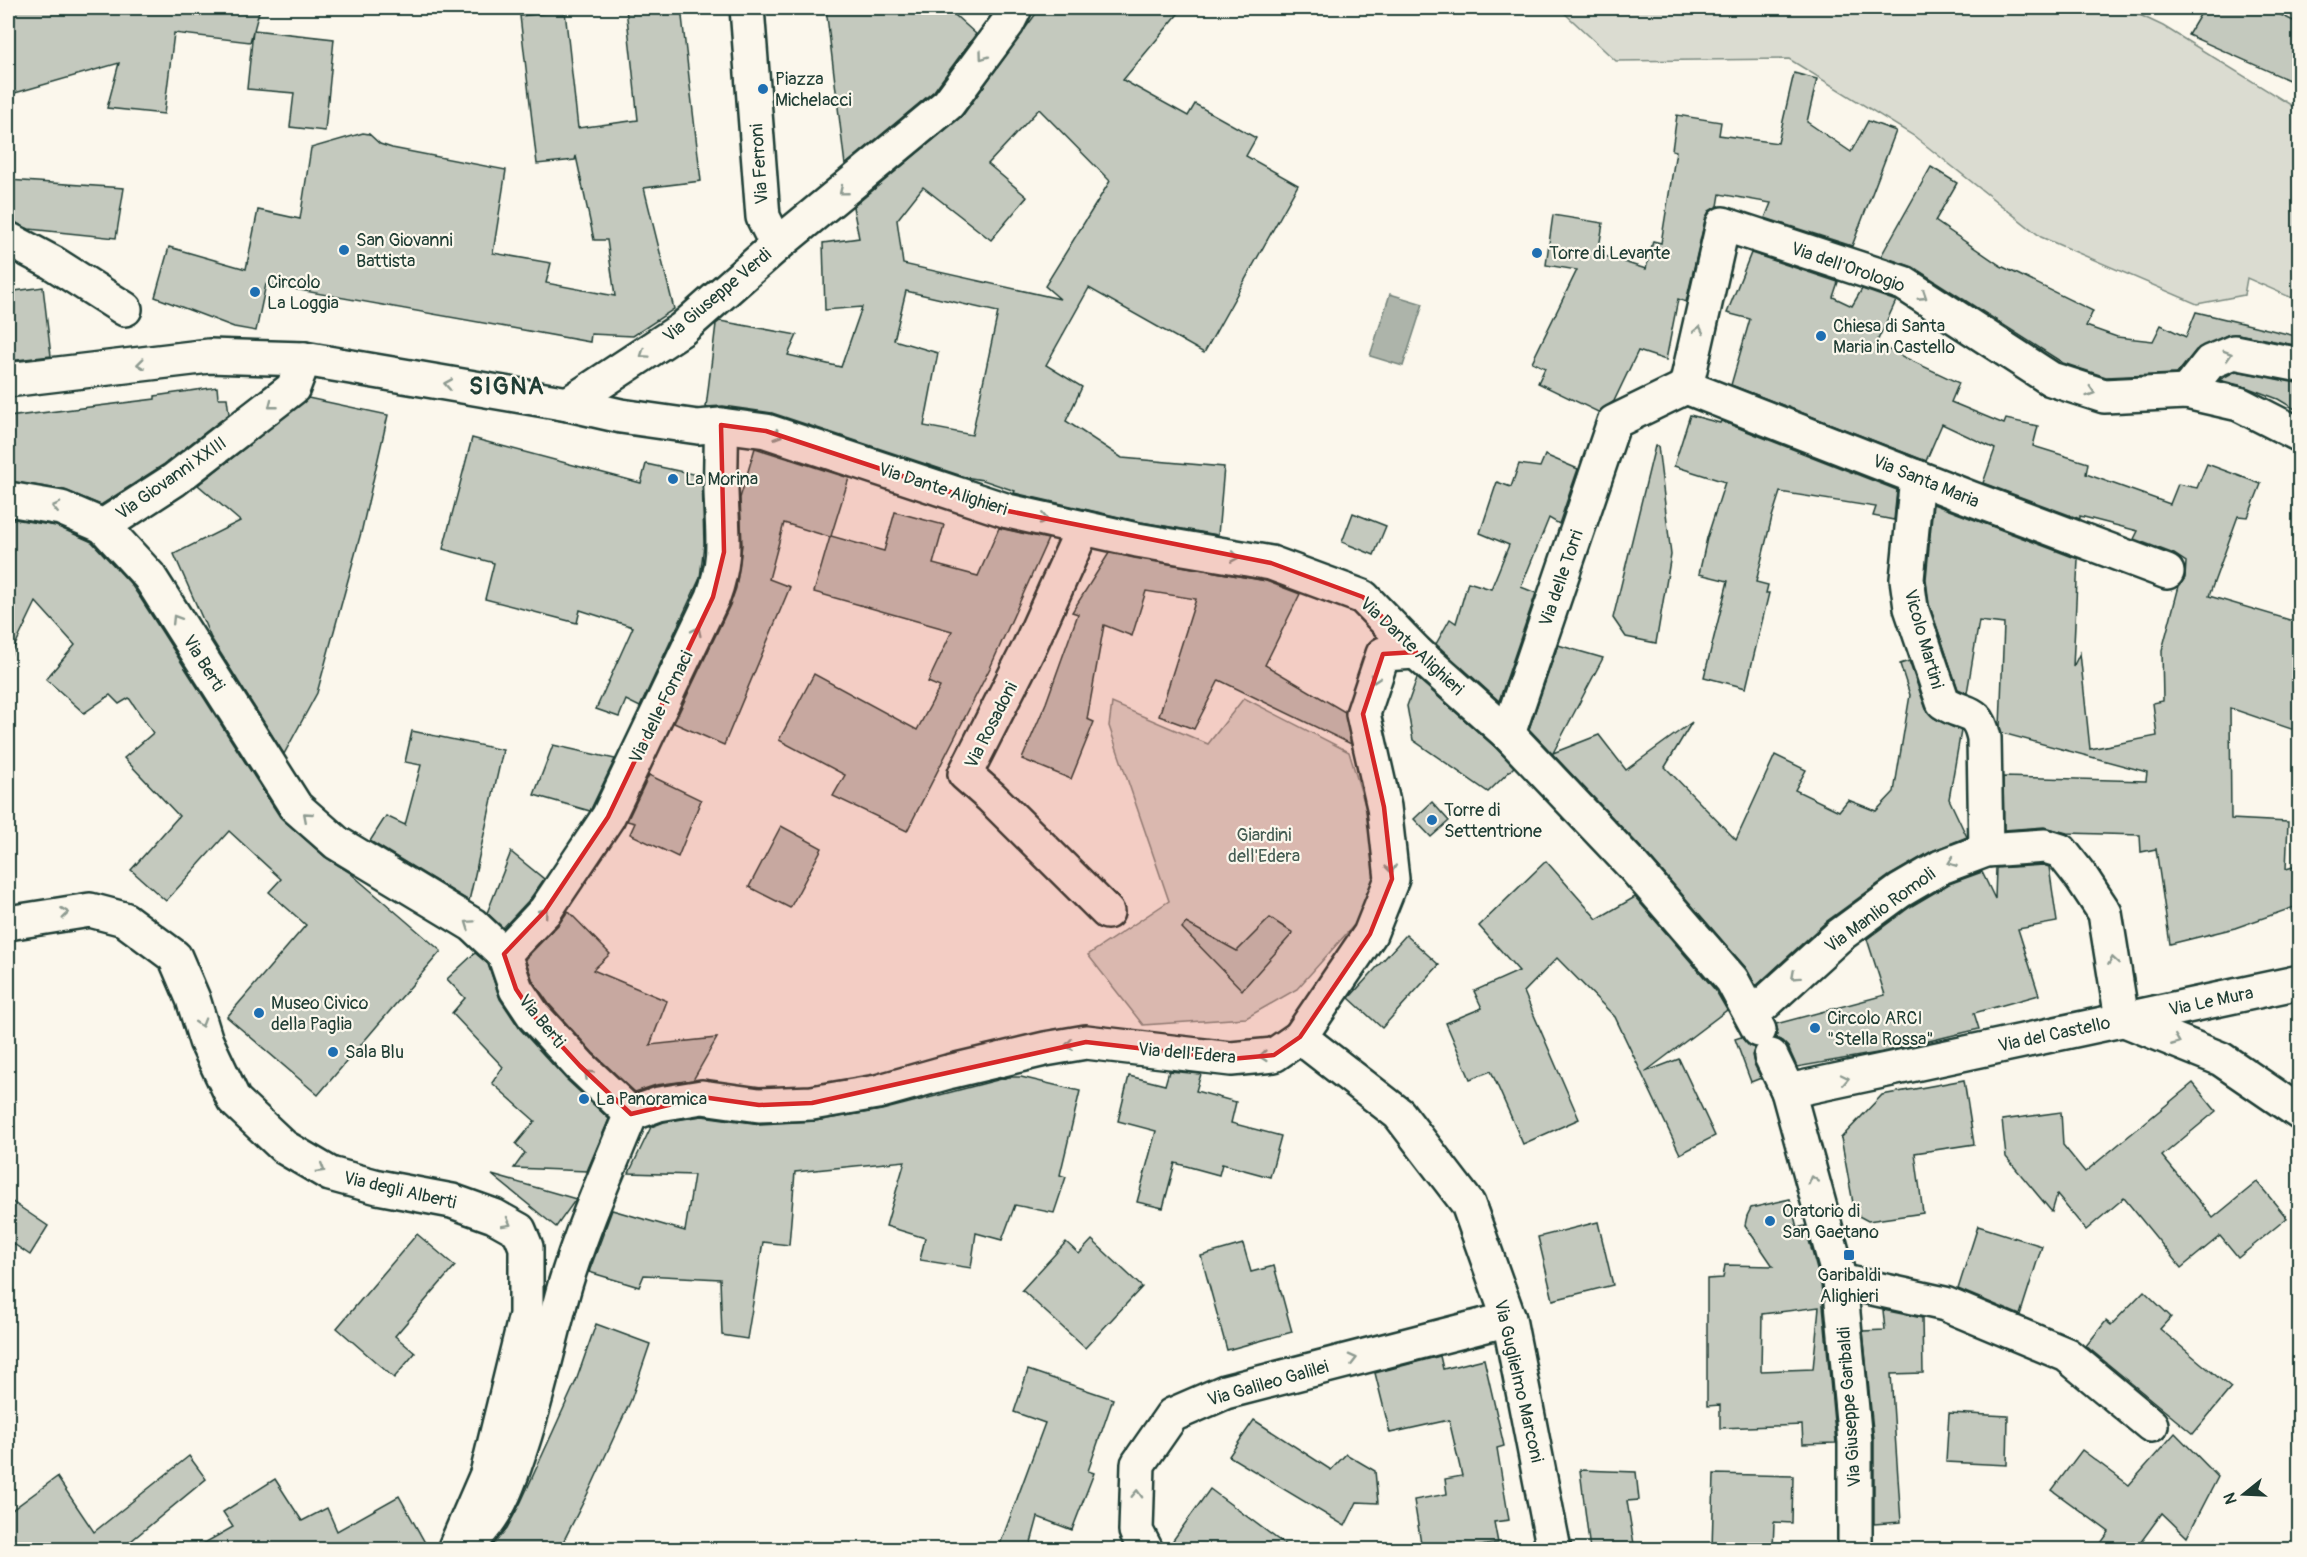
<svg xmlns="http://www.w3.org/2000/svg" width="2307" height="1557" font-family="Pangolin,sans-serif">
  <rect width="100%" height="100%" fill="#fbf7ec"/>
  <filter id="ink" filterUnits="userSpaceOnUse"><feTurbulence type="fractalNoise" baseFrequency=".0167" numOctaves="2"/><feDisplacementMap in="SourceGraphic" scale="12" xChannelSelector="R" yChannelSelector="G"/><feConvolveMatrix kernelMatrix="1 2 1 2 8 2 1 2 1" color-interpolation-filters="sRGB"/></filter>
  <g filter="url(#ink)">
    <!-- green -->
    <g fill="#dbdcd1" stroke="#7d8c82" stroke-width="1.5">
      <polygon points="1559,8 2125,8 2163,26 2299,110 2299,301 2247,278 2244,295 2197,304 2041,237 1914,136 1789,59 1616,61"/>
      <polygon points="1244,698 1349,752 1363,798 1380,868 1355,924 1297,989 1246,1018 1143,1025 1088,955 1169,901 1109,726 1112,703 1208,744"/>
    </g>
    <!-- water -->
    <polygon fill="#adb4aa" stroke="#74847b" stroke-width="1.5" points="1390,294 1423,304 1403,366 1370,356"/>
    <!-- building -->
    <g fill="#c4c9be" stroke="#1f3d34" stroke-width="1.5" fill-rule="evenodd">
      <polygon points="8,8 260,8 254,30 334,39 325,131 290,127 294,93 247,89 253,31 250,42 174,33 164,114 107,108 119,63 8,95"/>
      <polygon points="626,8 681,8 701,181 644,188 674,309 633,336 591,334 590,342 266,284 256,331 234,327 155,297 169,247 246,269 258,210 300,219 311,148 363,133 369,134 380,144 392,148 506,170 493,253 551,263 546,283 615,296 607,240 594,240 576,156 575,160 537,164 520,16 565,11 578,128 638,120"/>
      <polygon points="826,8 947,8 976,34 934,91 845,165"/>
      <path d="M1040 8H1183L1123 80 1188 116 1195 104 1256 138 1246 156 1298 185 1204 353 1089 288 1046 365 1082 387 1066 421 1122 458 1224 467 1218 535 1141 522 1014 493 1015 491 983 480 965 477 772 413 723 406 706 407 716 324 720 321 797 335 788 355 841 367 862 307 825 310 823 243 859 238 853 207 963 115ZM1039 109 1110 181 1045 286 1060 299 903 264 897 220 923 187 991 240 1027 197 988 164ZM906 291 998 312 972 435 924 426 938 353 894 340Z"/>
      <polygon points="2204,8 2266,8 2300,24 2300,85 2188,35"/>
      <polygon points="1794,73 1817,79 1807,122 1851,152 1868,121 1896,131 1852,246 1765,218 1771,203 1720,194 1718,206 1709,211 1705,220 1686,302 1678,299 1666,360 1638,351 1614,401 1598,412 1538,383 1545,368 1532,362 1577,270 1546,265 1553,215 1603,223 1598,254 1646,269 1653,241 1661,243 1676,151 1672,150 1677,115 1721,122 1719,135 1778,143"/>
      <polygon points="1931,167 1957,183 1935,221 2001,266 2093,311 2086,326 2117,337 2153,341 2161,325 2186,337 2196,312 2300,337 2300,346 2238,334 2227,335 2196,350 2177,374 2106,377 2063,363 1913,267 1881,256"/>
      <polygon points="8,180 124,188 116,238 29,229 8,220"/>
      <polygon points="1751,253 1838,282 1833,297 1852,306 1862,289 1896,301 1876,344 1959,383 1951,402 2004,424 2006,419 2038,426 2033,446 2088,463 2086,474 2170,504 2178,484 2197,488 2207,464 2261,484 2248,517 2238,516 2209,596 2300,623 2300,732 2230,708 2231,819 2288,822 2286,869 2300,865 2300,905 2235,928 2170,944 2156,849 2141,852 2140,835 2067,833 2044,827 2004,830 2003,777 2146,781 2147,772 2002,733 2000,727 2004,624 1979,621 1967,693 1958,689 1929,604 1926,579 1933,504 2078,559 2073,667 2080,653 2090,749 2157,736 2153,703 2163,701 2162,650 2179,586 2185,578 2186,562 2174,554 2134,539 2138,531 2080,516 2080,519 1983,483 1995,449 1942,424 1926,461 1731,385 1750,319 1727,313"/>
      <polygon points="43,287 51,356 8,361 8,292"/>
      <polygon points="2236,371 2300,383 2300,412 2278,399 2243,386 2219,380"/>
      <polygon points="217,387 218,398 227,398 229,414 163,465 101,505 64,490 8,481 8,417 155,399 155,396"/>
      <polygon points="308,398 388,415 362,529 317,693 284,754 211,638 174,554 240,521 198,485"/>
      <polygon points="1690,415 1720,423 1721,421 1897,490 1894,520 1873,516 1876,507 1780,492 1772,517 1756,582 1768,585 1766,593 1769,593 1746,688 1704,677 1728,581 1699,574 1707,538 1725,482 1674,466"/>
      <polygon points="472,438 641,483 646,464 702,476 704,544 700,578 640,707 626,700 619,717 596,709 633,627 580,610 577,623 485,599 494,563 443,549"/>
      <polygon points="1655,446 1658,446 1671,555 1656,643 1626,637 1613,618"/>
      <polygon points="755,448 849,478 831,536 884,551 895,512 944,525 933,564 978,576 999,528 1048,539 990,668 907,831 833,796 845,775 779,740 814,674 917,730 940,687 928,682 952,631 814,592 830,537 784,523 769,579 790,587 724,745 674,723 730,605 736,588 742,545 740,498"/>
      <polygon points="1545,455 1578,469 1559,524 1549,518 1521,587 1536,593 1499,701 1436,644 1450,619 1456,623 1468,582 1491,589 1509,545 1480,533 1497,482 1511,487 1519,464 1540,467"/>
      <polygon points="1353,513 1386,526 1374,555 1342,542"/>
      <polygon points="8,518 56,526 92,542 130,583 141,599 280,817 325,857 349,872 441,951 318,1095 227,1017 306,925 269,892 281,879 229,831 166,901 131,870 179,816 124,758 153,733 129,698 119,704 110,695 84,713 46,679 75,645 36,602 8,660"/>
      <polygon points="1109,553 1266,581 1300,594 1265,665 1345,712 1351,744 1219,680 1194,729 1159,716 1196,599 1146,591 1132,636 1104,625 1087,719 1094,722 1071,779 1022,759 1046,703 1078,614 1072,612"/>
      <polygon points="1558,645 1603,658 1553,753 1599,735 1626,770 1692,722 1665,767 1736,840 1775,755 1806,770 1795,790 1839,811 1848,800 1876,811 1894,792 1910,695 1900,664 1909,661 1926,709 1934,718 1961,731 1949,799 1967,837 1932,851 1889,876 1827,921 1756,986 1746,968 1647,854 1529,729"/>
      <polygon points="1417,678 1495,747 1514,767 1488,792 1413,740 1407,706"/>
      <polygon points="412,731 503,750 469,901 370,841 386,816 405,825 421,765 405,762"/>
      <polygon points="553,745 615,759 590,811 534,795"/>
      <polygon points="649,775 701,800 678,857 630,834 635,823 627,821"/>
      <polygon points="1432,802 1449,821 1431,837 1414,819"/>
      <polygon points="781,826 822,848 790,908 749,887"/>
      <polygon points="511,852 544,879 530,899 503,928 487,913"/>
      <polygon points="1546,861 1597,919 1635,897 1716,991 1727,1010 1645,1072 1679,1059 1715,1136 1680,1154 1615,1017 1557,958 1524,992 1579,1119 1523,1144 1491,1071 1470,1079 1446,1023 1482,1008 1474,991 1519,971 1479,926"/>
      <polygon points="2043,865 2049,867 2057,922 2018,929 2039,995 1974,1013 1979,1029 1883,1052 1797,1067 1788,1047 1782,1041 1776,1038 1778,1031 1776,1024 1885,995 1867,939 1910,907 1949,884 1982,872 1995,899 1996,868"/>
      <polygon points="568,911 610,954 593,970 667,1001 650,1045 717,1038 693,1080 656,1085 635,1092 593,1053 549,1004 533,981 525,959 559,924"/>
      <polygon points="1270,918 1293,933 1242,990 1182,928 1186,923 1237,951"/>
      <polygon points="1406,935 1439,965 1382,1028 1349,998"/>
      <polygon points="475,953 488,964 500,999 520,1029 566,1079 609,1119 587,1171 514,1168 525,1153 516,1144 535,1121 492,1083 503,1067 452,1013 465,998 447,979"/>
      <polygon points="1741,1037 1749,1046 1755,1048 1752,1055 1754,1064 1761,1078 1751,1082 1735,1039"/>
      <polygon points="1169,1071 1201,1074 1196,1091 1236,1102 1231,1123 1281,1136 1270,1177 1222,1164 1219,1175 1175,1163 1163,1208 1137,1202 1156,1131 1118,1121 1129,1076 1165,1085"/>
      <polygon points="1009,1077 1021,1077 1080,1091 1060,1175 1066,1177 1054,1213 1015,1205 1002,1240 976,1233 971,1268 920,1260 925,1238 886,1226 905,1161 795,1172 789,1245 763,1242 747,1339 722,1335 720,1279 644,1275 639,1287 589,1272 612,1210 685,1231 694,1175 629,1173 651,1127 664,1122 702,1116 760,1124 815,1121 882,1110"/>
      <polygon points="1964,1080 1974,1144 1915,1153 1923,1213 1868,1221 1855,1214 1841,1138 1882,1095"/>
      <polygon points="2193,1083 2216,1111 2162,1156 2213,1218 2257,1182 2287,1218 2238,1258 2220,1236 2181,1268 2124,1198 2086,1230 2057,1195 2052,1212 2006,1157 2002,1120 2061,1112 2063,1145 2085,1172"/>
      <polygon points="492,1175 576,1199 556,1227"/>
      <polygon points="8,1199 48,1226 30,1255 8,1240"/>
      <path d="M1790 1199 1797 1228 1805 1226 1821 1284 1836 1443 1803 1444 1802 1425 1720 1428V1405L1707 1406V1279L1723 1278 1725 1265 1773 1266 1745 1225 1747 1216 1751 1208ZM1819 1307 1813 1369 1761 1371 1762 1314Z"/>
      <polygon points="1598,1222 1613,1285 1553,1300 1538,1237"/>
      <polygon points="1978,1226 2042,1246 2020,1315 1958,1289"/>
      <polygon points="417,1234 455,1266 395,1336 415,1353 394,1378 337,1328"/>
      <polygon points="1092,1240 1142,1287 1085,1348 1022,1290 1066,1242 1079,1254"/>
      <polygon points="1243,1244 1251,1272 1274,1266 1292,1332 1227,1350 1201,1256"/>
      <polygon points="2144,1291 2171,1317 2160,1329 2231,1388 2193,1434 2086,1346 2106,1321 2111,1325"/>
      <polygon points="1883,1310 1922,1318 1923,1373 1891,1374 1901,1522 1874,1524 1874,1440 1863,1331 1885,1330"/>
      <polygon points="596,1324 650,1344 631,1400 592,1485 559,1550 489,1550 507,1528 521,1502 576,1381"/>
      <polygon points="1440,1356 1443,1369 1484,1359 1504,1446 1497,1448 1509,1520 1494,1522 1498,1543 1458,1550 1422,1550 1414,1500 1447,1494 1445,1479 1462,1476 1449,1420 1390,1433 1375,1373"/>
      <polygon points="1028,1370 1113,1399 1088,1471 1094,1473 1072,1530 1038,1517 1029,1550 998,1550 1045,1423 1014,1412"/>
      <polygon points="1949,1413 2008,1416 2007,1465 1946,1462"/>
      <polygon points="1254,1420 1331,1470 1346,1454 1375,1471 1378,1503 1357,1502 1345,1526 1229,1456"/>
      <polygon points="2175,1433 2218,1477 2187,1537 2162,1513 2135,1550 2096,1550 2109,1532 2052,1490 2082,1450 2129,1485"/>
      <polygon points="189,1456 206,1479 120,1550 8,1550 8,1513 57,1477 94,1532"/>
      <polygon points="1580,1470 1636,1472 1639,1500 1627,1501 1635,1550 1590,1550"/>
      <polygon points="1714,1474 1793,1476 1792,1523 1774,1522 1773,1550 1712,1550"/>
      <polygon points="275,1479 302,1521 327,1508 337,1531 399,1496 429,1550 192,1550 233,1527 223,1512"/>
      <polygon points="1210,1489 1292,1550 1166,1550"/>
    </g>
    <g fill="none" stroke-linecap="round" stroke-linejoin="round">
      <!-- minor casing -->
      <g stroke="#1f3d34" stroke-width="38">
        <g id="minor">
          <polyline points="747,8 763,217 777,245"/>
          <polyline points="8,239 53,263 125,309"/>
          <polyline points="8,380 209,356 304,359 568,404 621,416 698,427 721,425 766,431 1008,511 1137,540 1271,563 1363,597 1416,652 1508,734 1633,866 1732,980 1759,1030"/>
          <polyline points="1686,387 1723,224 1903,283 2051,379 2104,396 2186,392 2239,404 2300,435"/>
          <polyline points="1686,387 1970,498 2167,572"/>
          <polyline points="2186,392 2210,362 2234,352 2300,365"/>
          <polyline points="568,404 682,329 777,245 948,104 1007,24 1015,8"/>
          <path d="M1917 477 1907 579 1911 608 1943 702C1965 717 1977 706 1984 738L1986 850"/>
          <polyline points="8,499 61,508 103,526 174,480 293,388 304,359"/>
          <polyline points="103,526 149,576 296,807 337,843 473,925 504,954 516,989 534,1016 580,1066 631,1114"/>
          <polyline points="1083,528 1028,650 965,774 991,797 1107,912"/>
          <polyline points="1508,734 1614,422 1686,387"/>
          <polyline points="8,923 90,910 124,919 175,957 193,999 206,1041 234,1100 284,1147 330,1174 378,1187 452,1201 494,1216 519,1230 526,1247 526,1315 487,1474 454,1550"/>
          <path d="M504 954 545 911 608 817 713 597C728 557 722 532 721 491 720 469 722 447 721 425"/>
          <polyline points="1752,1015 1840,935 1900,891 1941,867 1986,850 2045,846 2061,851 2082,878 2105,913 2122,1019"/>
          <polyline points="2122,1019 2221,1059 2300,1113"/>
          <polyline points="1300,1037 1399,1114 1468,1204 1509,1319 1554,1550"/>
          <polyline points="1771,1056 1788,1091 1840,1281 1855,1442 1855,1550"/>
          <polyline points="1788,1091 2300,982"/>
          <polyline points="631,1114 659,1104 702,1097 759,1105 812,1103 877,1092 948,1072 1045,1049 1086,1042 1231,1059 1274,1055 1300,1037 1370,934 1392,879 1384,807 1363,714 1383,654 1416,652"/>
          <polyline points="1840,1281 1945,1304 2067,1355 2151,1425"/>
          <path d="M475 1537C500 1512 511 1478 522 1444 539 1392 550 1338 565 1285 583 1226 608 1170 631 1114"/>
          <polyline points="1146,1550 1136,1531 1138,1464 1172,1415 1225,1392 1509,1319"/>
        </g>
      </g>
      <!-- minor -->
      <use href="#minor" stroke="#fbf7ec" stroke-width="33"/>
    </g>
    <!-- one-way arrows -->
    <defs><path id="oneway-chevron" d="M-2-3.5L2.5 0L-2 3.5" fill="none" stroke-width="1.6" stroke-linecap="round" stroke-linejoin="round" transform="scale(1.5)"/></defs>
    <g stroke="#8d9a90">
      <use href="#oneway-chevron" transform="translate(983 56) rotate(126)"/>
      <use href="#oneway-chevron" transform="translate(843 191) rotate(141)"/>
      <use href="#oneway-chevron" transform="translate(1923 296) rotate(33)"/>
      <use href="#oneway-chevron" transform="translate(1699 330) rotate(-77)"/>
      <use href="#oneway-chevron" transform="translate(644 354) rotate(146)"/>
      <use href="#oneway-chevron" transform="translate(2228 355) rotate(-17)"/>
      <use href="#oneway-chevron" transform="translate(141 364) rotate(173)"/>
      <use href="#oneway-chevron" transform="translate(448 384) rotate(-170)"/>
      <use href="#oneway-chevron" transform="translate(2091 392) rotate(18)"/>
      <use href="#oneway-chevron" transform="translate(272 405) rotate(142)"/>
      <use href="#oneway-chevron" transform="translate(778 435) rotate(18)"/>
      <use href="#oneway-chevron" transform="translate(56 507) rotate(-167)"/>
      <use href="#oneway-chevron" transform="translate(1044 519) rotate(13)"/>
      <use href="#oneway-chevron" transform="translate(1235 557) rotate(10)"/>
      <use href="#oneway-chevron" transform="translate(176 619) rotate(-122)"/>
      <use href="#oneway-chevron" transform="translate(697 631) rotate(-64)"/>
      <use href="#oneway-chevron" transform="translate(1375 679) rotate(108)"/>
      <use href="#oneway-chevron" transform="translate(307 816) rotate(-139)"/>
      <use href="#oneway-chevron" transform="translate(1952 862) rotate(160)"/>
      <use href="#oneway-chevron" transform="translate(1391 869) rotate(84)"/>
      <use href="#oneway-chevron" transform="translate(544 912) rotate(-51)"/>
      <use href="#oneway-chevron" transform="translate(65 913) rotate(-7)"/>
      <use href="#oneway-chevron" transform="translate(469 924) rotate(-145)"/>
      <use href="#oneway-chevron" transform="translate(2113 961) rotate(-99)"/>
      <use href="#oneway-chevron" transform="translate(1795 976) rotate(138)"/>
      <use href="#oneway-chevron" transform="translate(201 1023) rotate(73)"/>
      <use href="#oneway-chevron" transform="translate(2176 1041) rotate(22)"/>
      <use href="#oneway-chevron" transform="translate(1069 1045) rotate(171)"/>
      <use href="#oneway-chevron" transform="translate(1263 1056) rotate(175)"/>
      <use href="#oneway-chevron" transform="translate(588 1074) rotate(-137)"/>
      <use href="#oneway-chevron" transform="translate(1845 1079) rotate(-12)"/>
      <use href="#oneway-chevron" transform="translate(321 1169) rotate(31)"/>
      <use href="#oneway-chevron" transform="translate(1813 1180) rotate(-105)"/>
      <use href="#oneway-chevron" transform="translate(507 1223) rotate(29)"/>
      <use href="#oneway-chevron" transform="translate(1353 1359) rotate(-14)"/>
      <use href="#oneway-chevron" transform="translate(1137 1494) rotate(-88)"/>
    </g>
  </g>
  <!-- marked area -->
  <path fill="#d62828" fill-opacity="0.2" stroke="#d62828" stroke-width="4.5" stroke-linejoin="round" d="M721 425 766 431 1008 511 1271 563 1363 597 1416 652 1383 654 1363 714 1384 807 1392 879 1370 934 1300 1037 1274 1055 1231 1059 1086 1042 812 1103 759 1105 702 1097 631 1114 580 1066 534 1016 516 989 504 954 545 911 608 817 713 597 724 552Z"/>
  <!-- markers -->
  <g fill="#1f6fb2" stroke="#fbf7ec" stroke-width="2">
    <circle cx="763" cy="89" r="6"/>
    <circle cx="344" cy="250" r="6"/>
    <circle cx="1537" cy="253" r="6"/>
    <circle cx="255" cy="292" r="6"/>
    <circle cx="1821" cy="336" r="6"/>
    <circle cx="673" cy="479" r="6"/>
    <circle cx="1432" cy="820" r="6"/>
    <circle cx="259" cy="1013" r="6"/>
    <circle cx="1815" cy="1028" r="6"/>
    <circle cx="333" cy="1052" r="6"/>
    <circle cx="584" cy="1099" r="6"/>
    <circle cx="1770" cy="1221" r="6"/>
    <rect x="1843" y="1249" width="12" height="12" rx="3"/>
  </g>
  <g text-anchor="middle" stroke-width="4.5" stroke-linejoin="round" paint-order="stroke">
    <!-- poi labels -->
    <g font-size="18" fill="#1f3d34" stroke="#fbf7ec" text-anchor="start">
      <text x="775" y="85">Piazza<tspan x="775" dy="21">Michelacci</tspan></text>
      <text x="356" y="246">San Giovanni<tspan x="356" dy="21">Battista</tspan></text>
      <text x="1549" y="259">Torre di Levante</text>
      <text x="267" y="288">Circolo<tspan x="267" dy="21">La Loggia</tspan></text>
      <text x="1833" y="332">Chiesa di Santa<tspan x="1833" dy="21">Maria in Castello</tspan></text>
      <text x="685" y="485">La Morina</text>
      <text x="1444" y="816">Torre di<tspan x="1444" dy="21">Settentrione</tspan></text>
      <text x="271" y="1009">Museo Civico<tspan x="271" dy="21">della Paglia</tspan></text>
      <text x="1827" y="1024">Circolo ARCI<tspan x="1827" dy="21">"Stella Rossa"</tspan></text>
      <text x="345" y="1058">Sala Blu</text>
      <text x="596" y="1105">La Panoramica</text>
      <text x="1782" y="1217">Oratorio di<tspan x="1782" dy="21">San Gaetano</tspan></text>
      <text x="1849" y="1281" text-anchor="middle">Garibaldi<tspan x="1849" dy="21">Alighieri</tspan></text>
    </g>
    <!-- street labels -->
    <g font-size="18" fill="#1f3d34" stroke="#fbf7ec">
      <text transform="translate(759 164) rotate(-94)" y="6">Via Ferroni</text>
      <text transform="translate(1848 267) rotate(19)" y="6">Via dell'Orologio</text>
      <text transform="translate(717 295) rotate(-40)" y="6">Via Giuseppe Verdi</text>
      <text transform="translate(171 478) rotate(-35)" y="6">Via Giovanni XXIII</text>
      <text transform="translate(1926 481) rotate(22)" y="6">Via Santa Maria</text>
      <text transform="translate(943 489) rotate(18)" y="6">Via Dante Alighieri</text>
      <text transform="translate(1561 578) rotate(-71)" y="6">Via delle Torri</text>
      <text transform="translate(1924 639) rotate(74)" y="6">Vicolo Martini</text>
      <text transform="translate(1412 646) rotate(43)" y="6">Via Dante Alighieri</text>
      <text transform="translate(204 663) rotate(58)" y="6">Via Berti</text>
      <text transform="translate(661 707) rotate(-64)" y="6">Via delle Fornaci</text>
      <text transform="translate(991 725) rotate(-63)" y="6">Via Rosadoni</text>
      <text transform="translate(1880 910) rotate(-36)" y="6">Via Manlio Romoli</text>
      <text transform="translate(2211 1001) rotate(-12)" y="6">Via Le Mura</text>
      <text transform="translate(542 1021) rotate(51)" y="6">Via Berti</text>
      <text transform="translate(2054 1034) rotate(-12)" y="6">Via del Castello</text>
      <text transform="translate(1187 1053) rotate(5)" y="6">Via dell'Edera</text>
      <text transform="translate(400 1190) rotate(13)" y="6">Via degli Alberti</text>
      <text transform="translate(1519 1381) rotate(77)" y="6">Via Guglielmo Marconi</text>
      <text transform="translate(1268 1383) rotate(-16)" y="6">Via Galileo Galilei</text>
      <text transform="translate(1849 1407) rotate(-94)" y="6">Via Giuseppe Garibaldi</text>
    </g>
    <!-- park labels -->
    <g font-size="18" fill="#455d53" stroke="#fbf7ec">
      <text x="1264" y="841">Giardini<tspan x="1264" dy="21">dell'Edera</tspan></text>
    </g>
    <!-- district labels -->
    <g font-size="24" font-weight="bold" letter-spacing="1.5" fill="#1f3d34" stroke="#fbf7ec">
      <text x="507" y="394">SIGNA</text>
    </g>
  </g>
  <!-- margin -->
  <rect width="2307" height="1557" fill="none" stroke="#fbf7ec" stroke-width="30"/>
  <rect x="15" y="15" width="2277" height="1527" fill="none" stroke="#1f3d34" stroke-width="2" filter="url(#ink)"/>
  <!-- north arrow -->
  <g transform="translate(2244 1494) rotate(252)" stroke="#fbf7ec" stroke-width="4.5" paint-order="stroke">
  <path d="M0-4.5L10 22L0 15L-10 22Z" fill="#1f3d34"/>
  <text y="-9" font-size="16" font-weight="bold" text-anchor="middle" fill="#1f3d34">N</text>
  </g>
</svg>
